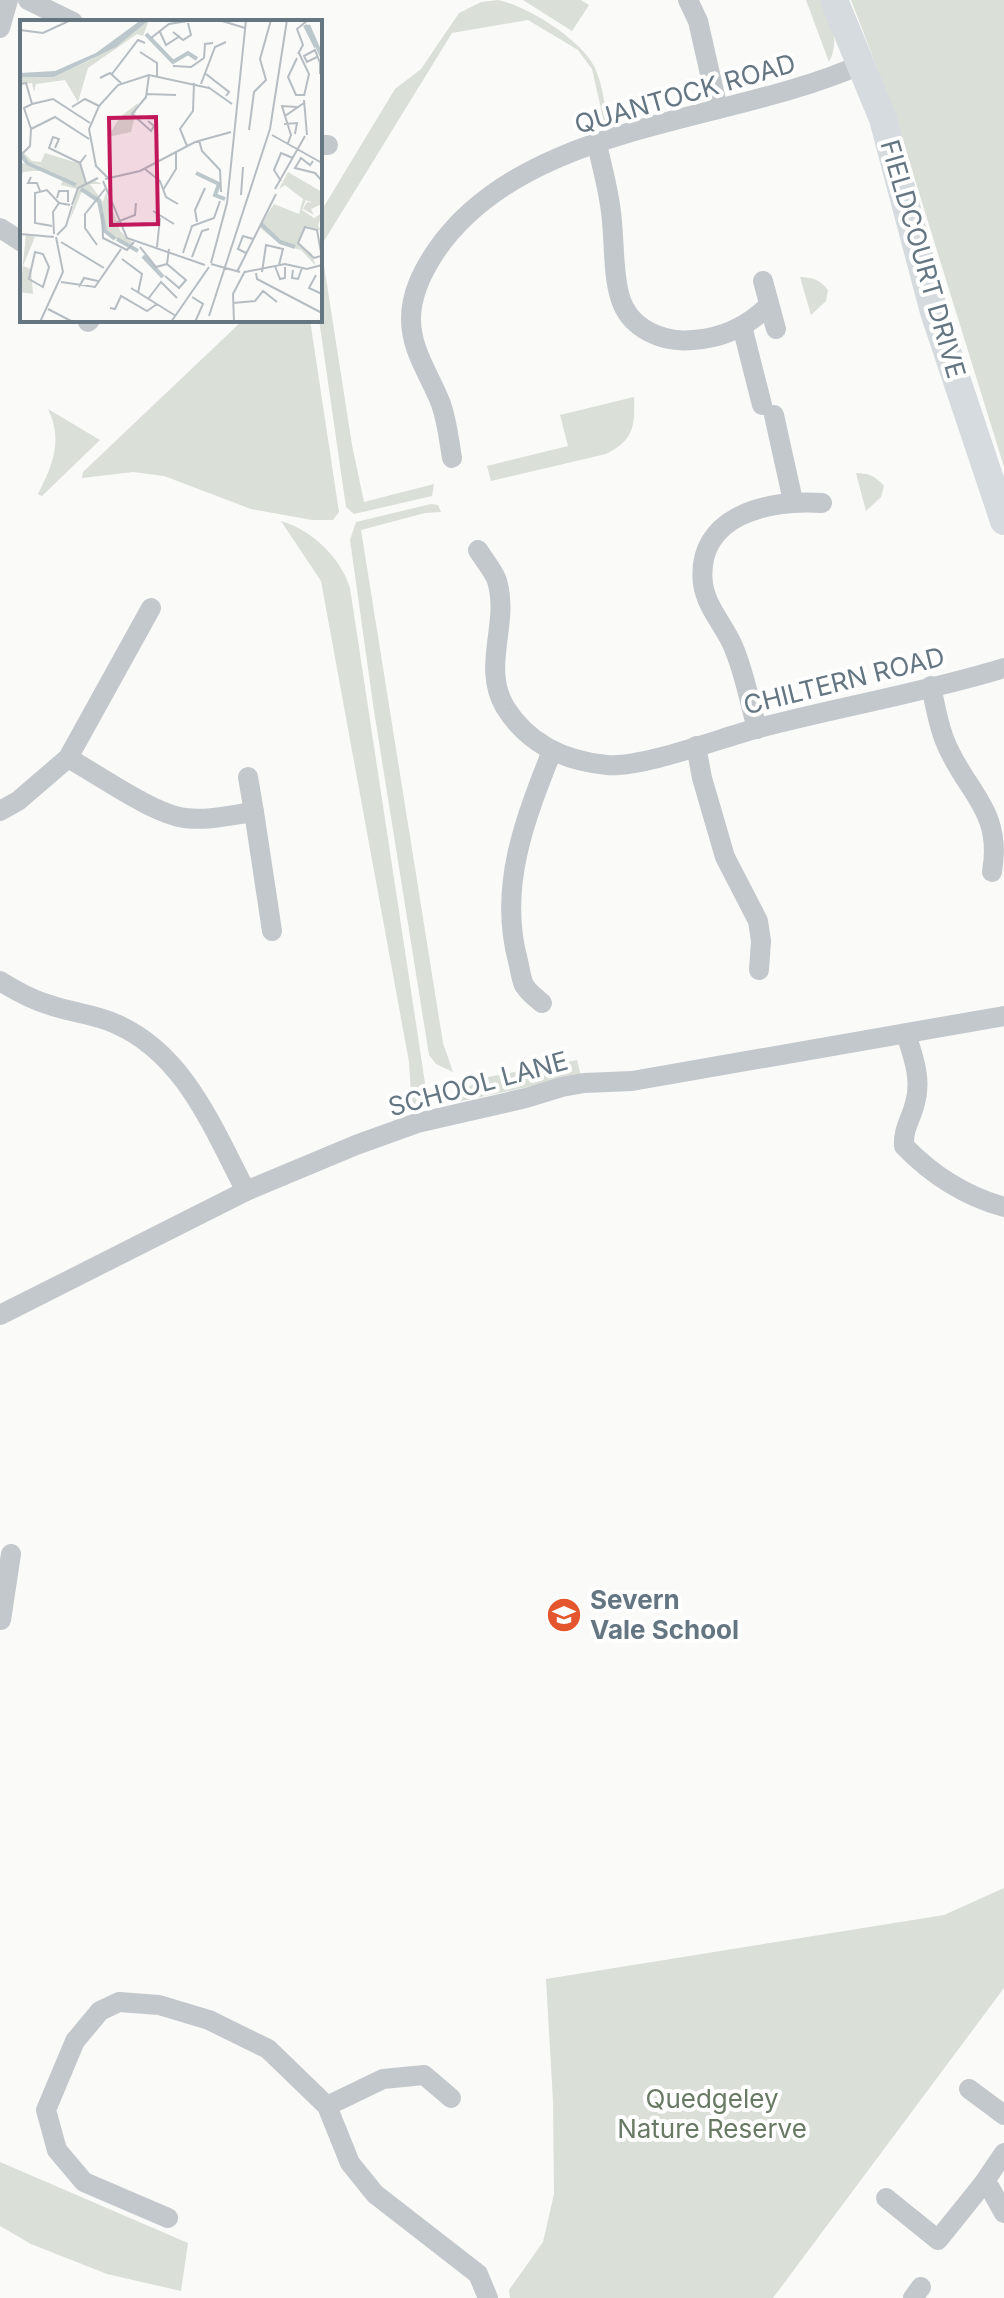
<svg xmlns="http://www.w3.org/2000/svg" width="1004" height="2298" font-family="Inter,sans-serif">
  <rect width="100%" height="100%" fill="#fafaf8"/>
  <!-- green -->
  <g fill="#dadfd7">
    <path d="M498 0C527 6 580 39 594 66 602 81 604 103 608 120L604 122 592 69 578 50 528 20 452 33 321 246 352 445 364 502 434 484 432 496 354 514 346 507 319 320 320 213 395 89 421 69 459 13 481 2Z"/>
    <polygon points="523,0 581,0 589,5 572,31"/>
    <path d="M806 0H821C830 21 841 40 829 62Z"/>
    <polygon points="851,0 1004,0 1004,467 895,115"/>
    <path d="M800 277C813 277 820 280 828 290L826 301 811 315Z"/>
    <polygon points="243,320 310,320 339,512 333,520 312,520 251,509 164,476 133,472 82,478 83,472"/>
    <path d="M634 397C635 426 634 440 606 454L491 481 487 466 568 446 560 415Z"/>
    <path d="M48 409 100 440 42 496 38 494C53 465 63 440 48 409Z"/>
    <path d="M856 473C869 473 875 476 884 486L881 497 866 511Z"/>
    <polygon points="431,504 438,505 441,512 425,513 361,530 443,1043 453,1072 436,1064 429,1055 374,711 350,540 356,522"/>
    <path d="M281 521C312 530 341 558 350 588L425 1083 412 1111 409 1062 321 581Z"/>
    <path d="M577 1060 581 1076 452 1103C462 1090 472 1083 488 1077Z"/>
    <polygon points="1004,1888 1004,1988 773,2298 510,2298 509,2290 543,2242 554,2194 553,2101 546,1979 944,1915"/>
    <polygon points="0,2162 188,2243 181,2291 107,2274 31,2244 0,2226"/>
  </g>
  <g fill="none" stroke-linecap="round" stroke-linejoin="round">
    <!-- street -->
    <g stroke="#c3c8cc" stroke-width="20">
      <polyline points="28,0 73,22"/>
      <polyline points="688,0 698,21 718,109"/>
      <polyline points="0,28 8,0"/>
      <polyline points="320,145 328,145"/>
      <path d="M597 145C602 165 607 185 610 205 615 233 612 271 620 297 629 329 663 343 693 340 723 338 748 326 769 305"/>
      <polyline points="0,228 22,242"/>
      <polyline points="763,281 776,329"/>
      <polyline points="88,322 90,320"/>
      <polyline points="742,326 762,405"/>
      <polyline points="774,415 793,501"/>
      <path d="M452 458C449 440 447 421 441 404 430 375 411 351 411 319 411 294 422 272 436 251 524 122 730 124 862 64"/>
      <path d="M478 550C484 560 494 571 497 581 510 623 481 666 505 707 528 744 565 761 607 765 642 768 718 739 755 729 837 707 923 693 1004 668"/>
      <path d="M931 686C935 704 938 724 945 741 965 792 1003 809 992 872"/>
      <path d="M757 729C750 703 745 676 735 651 727 628 707 610 703 584 695 515 769 499 822 503"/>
      <polyline points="696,746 702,778 725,857 758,921 761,941 759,970"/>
      <path d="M68 758C99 775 153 814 185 818 208 821 231 815 254 812L272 931"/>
      <polyline points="248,777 254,812"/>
      <polyline points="0,811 18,801 68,758 151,608"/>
      <path d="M0 981C16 991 32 1000 50 1005 72 1013 95 1014 116 1024 185 1054 213 1129 246 1191"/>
      <path d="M542 1003C536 998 528 992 524 985 521 978 520 969 518 961 498 887 525 819 552 751"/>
      <path d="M906 1034C913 1056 922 1079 915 1103 911 1120 903 1128 904 1146 932 1175 965 1196 1004 1207"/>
      <polyline points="0,1315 246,1191 356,1145 417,1123 526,1098 562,1087 584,1083 632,1081 1004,1016"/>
      <polyline points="1,1620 11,1554"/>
      <polyline points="969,2089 1004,2115"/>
      <polyline points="327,2106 383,2079 424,2075 451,2098"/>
      <polyline points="1004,2153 983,2184 990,2188 1004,2213"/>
      <polyline points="886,2198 938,2240 983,2184"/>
      <polyline points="168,2218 84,2182 57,2150 46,2110 75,2041 100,2011 119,2002 159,2005 209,2020 268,2049 327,2106 350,2163 375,2194 478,2274 488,2298"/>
      <polyline points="913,2298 921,2287"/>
    </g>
    <!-- secondary -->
    <polyline stroke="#d6dbdf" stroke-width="28" points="834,0 883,119 934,312 1004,521"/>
  </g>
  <!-- icons -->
  <defs>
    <g id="school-disc" transform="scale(1.8)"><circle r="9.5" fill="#e4572e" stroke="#fff"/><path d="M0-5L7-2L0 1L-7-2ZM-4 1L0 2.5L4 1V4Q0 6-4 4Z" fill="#fff"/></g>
  </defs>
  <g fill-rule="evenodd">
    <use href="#school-disc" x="564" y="1615"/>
  </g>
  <g text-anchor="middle" stroke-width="8" stroke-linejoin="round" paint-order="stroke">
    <!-- street labels -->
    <g font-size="26" fill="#657683" stroke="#fff">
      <text transform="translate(685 94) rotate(-16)" y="9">QUANTOCK ROAD</text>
      <text transform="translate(923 259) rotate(74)" y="9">FIELDCOURT DRIVE</text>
      <text transform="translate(844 681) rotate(-14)" y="9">CHILTERN ROAD</text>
      <text transform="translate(478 1084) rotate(-15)" y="9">SCHOOL LANE</text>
    </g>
    <!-- poi labels -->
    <g font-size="26" font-weight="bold" fill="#657683" stroke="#fff" text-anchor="start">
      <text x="590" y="1609">Severn<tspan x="590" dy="30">Vale School</tspan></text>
    </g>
    <!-- park labels -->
    <g font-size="26" fill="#687a64" stroke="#fff">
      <text x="712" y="2108">Quedgeley<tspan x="712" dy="30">Nature Reserve</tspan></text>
    </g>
  </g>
  <!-- overview -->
  <g transform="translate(20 20)">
    <rect width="302" height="302" fill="#fafaf8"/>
    <path d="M129 0 123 16 117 14 68 48 58 82 45 60 16 64 14 72 12 63 0 64V57H34L72 39ZM118 83 111 112 88 117 100 97ZM0 129 12 141 21 142 25 133 61 144 67 163 75 161 82 164H70L83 182 86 172 100 211 113 223 110 228 84 212 80 185 62 171 50 200 57 169 41 165 43 159 30 151H12L3 152 0 160V141L6 145 22 146 5 142ZM268 152 302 172V184L291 189 294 195 283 189 287 182 293 183 286 180 282 190 294 198 302 193 298 206 302 211 286 206 277 223 291 233 296 246 281 230 260 224 239 207 254 184 279 194 283 179 265 165 259 169ZM6 214 15 217 3 246 11 249 13 274 0 272Z" fill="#dadfd7"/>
    <path d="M121 0H129L96 27 34 57H0V53L35 51 76 33Z" fill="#bbc7cb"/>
    <path fill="none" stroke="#bbc7cb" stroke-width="4" d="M285 5 296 27M288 5 302 37M126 14 153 42 168 33 177 39M0 133 7 143 56 165M176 153 199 164 195 175 205 179M61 169 79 181 85 211 95 219M241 204 260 222 275 227M97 219 118 231M123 236 143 257"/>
    <path fill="none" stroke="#b5bdc2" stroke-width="2" d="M199 0 225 8M0 10 23 13 51 0M140 12 146 25 160 16M153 12 163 20 171 15 168 3M131 18 149 4 174 0M120 32 137 43V56M279 33 289 54 284 76M278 34 283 25 277 9 288 0M297 37 287 42 284 36 295 30 300 43V54M277 38 268 57 276 75H284M153 46 171 47 184 38 185 24 193 23M92 54 118 20 125 23M186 54 209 72 206 76M80 58 90 53 101 63M1 64 6 63 12 84M181 64 195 27 206 22M188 67 212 84M127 74 156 75M284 80 287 115M52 87 65 79 79 86M265 96 262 86 277 87M128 101 134 106 131 111 112 94 126 77 129 55M264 104 277 103 275 114M11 109 35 97 69 119M229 110 234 72 246 60 240 39 251 0M252 115 302 143M179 120 182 131 200 150 201 172M268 123 271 115 265 96 284 83M167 126 160 109 173 91 174 63M35 128 39 119 33 117 29 128 60 143M3 133 10 126 11 109 4 88 12 84 33 79 70 103M66 135 60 143 66 163M293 141 290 145 281 138 275 148 295 153 302 161M125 149 140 161 146 177 158 184M11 157 8 163H17L20 171M88 158 76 146 69 109 79 86 98 65 129 55 189 68M85 159 120 151 175 122 211 112M83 161 107 218 185 245M261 161 254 150 261 133 273 138M255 169 285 116M143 170 156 149V133M221 175 223 147M37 178 39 171H48V182M52 185 58 168 78 158M133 191 154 204M65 193V208L77 225M66 193 85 169M82 193 83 218 107 230 114 222M97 202 115 195 116 183M177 202 175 190 185 168M32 206 15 203V173L27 170 39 183 50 185M0 214 34 217M34 214 33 192 39 183M37 215 46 206 52 186M41 222 84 248M120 227 136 247 147 244M137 227 140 198M15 232 23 234 29 247 23 267 9 259ZM163 233 172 206 194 198 200 181M226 233 218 229 223 216 233 219M301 236 294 238 278 223 285 207 297 210 302 238M172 237 182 211 189 209M102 239 122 254 118 273M191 243 207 183 226 0M191 244 220 252M255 246 260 259 265 258V247M273 250 272 258 278 259 282 248M217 252 256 174M225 252 265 244 287 249 302 245M242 252 246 225 263 229 259 245M236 253 237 259 302 293M296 255 289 268 302 274M145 256 159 268 166 260 147 244 149 229M41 262 75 267 101 229M59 267 64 258 78 261M111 268 156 296M172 277 183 284 175 302M128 279 141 262 157 278M213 283 235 281 243 271 257 282M90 288 95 289 101 276 127 291 137 284M28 289 53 302M189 296 250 109 267 0M20 302 43 252 36 217M151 302 189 247M214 302 213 274 225 251"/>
    <path fill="#c2185b" fill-opacity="0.15" stroke="#c2185b" stroke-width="4" d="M136 97 138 204 91 205 89 98Z"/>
    <rect width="302" height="302" fill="none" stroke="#657683" stroke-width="4"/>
  </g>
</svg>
